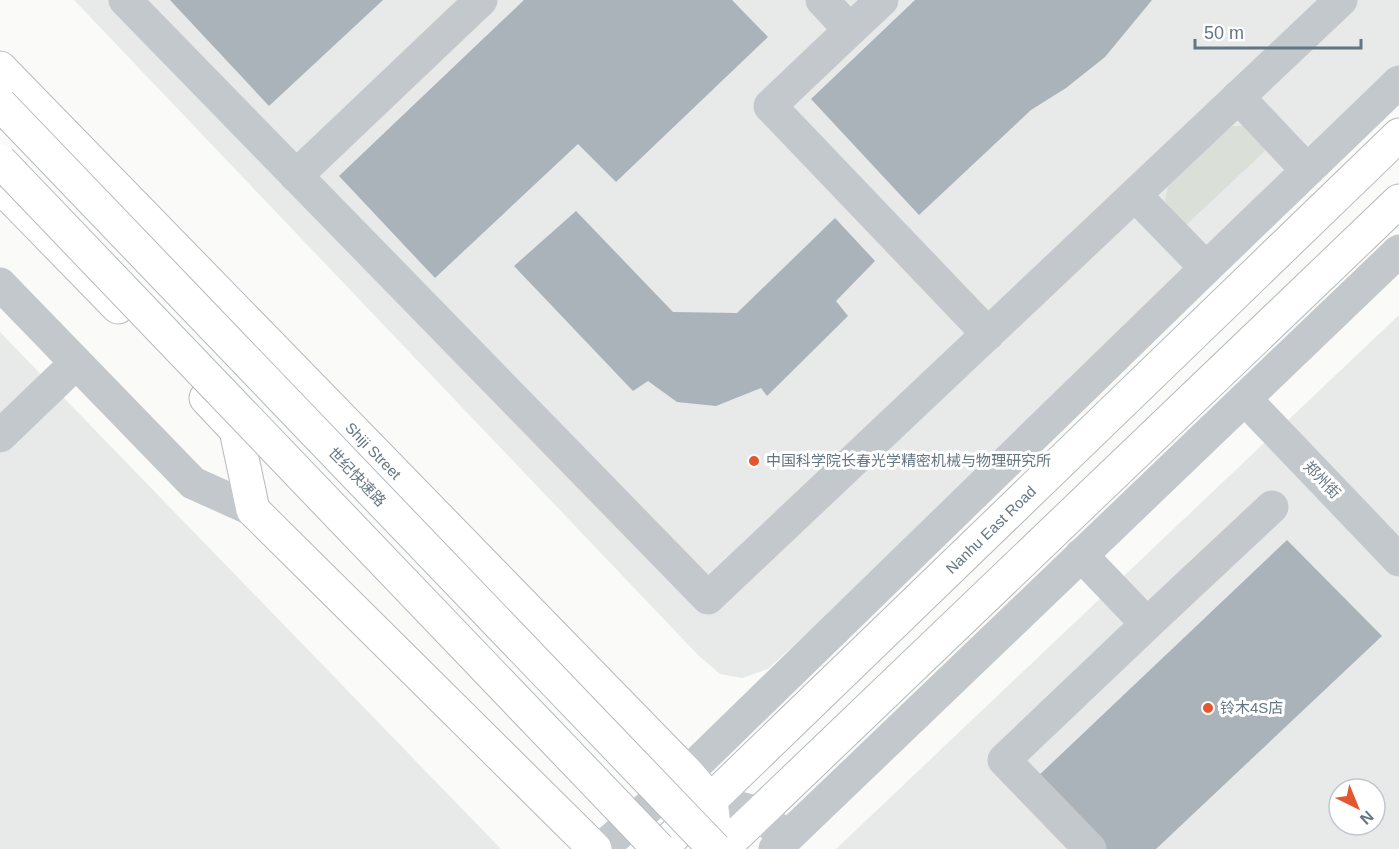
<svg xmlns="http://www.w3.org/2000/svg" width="1399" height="849" font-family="Helvetica,'Noto Sans SC',sans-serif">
  <rect width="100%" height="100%" fill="#fafaf8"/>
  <!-- built -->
  <g fill="#e8e9e9" fill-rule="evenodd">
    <polygon points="74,0 1399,0 1399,82 1206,268 768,669 742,678 720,674 698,655"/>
    <path d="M1399 315V849H836ZM1339 789H1375V825H1339Z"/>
    <polygon points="0,332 501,849 0,849"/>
  </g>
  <!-- green -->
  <polygon fill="#dadfd7" points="1232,126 1247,126 1268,148 1185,226 1165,201 1168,185"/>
  <!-- building -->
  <g fill="#aab3b9">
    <polygon points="170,0 383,0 269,106"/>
    <polygon points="524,0 732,0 768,37 616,182 578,144 435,278 339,176"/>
    <polygon points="915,0 1152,0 1105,57 1066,88 1031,110 919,215 811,99"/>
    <polygon points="576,211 673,312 737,313 835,218 875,261 836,301 848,316 767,396 761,388 716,406 677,402 648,381 633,391 514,266"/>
    <polygon points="1287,540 1382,636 1156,849 1103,849 1035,779"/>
  </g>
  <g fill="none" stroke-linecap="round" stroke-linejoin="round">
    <!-- major casing -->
    <g stroke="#b5babe" stroke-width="35">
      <g id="major">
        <polyline points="0,68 687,773 711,801 717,849"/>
        <polyline points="0,186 118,307"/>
        <polyline points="206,398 236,430 253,510 595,849"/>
        <polyline points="660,849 1399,135"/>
        <polyline points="722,849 1399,201"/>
      </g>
    </g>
    <!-- minor -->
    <g stroke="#c3c8cc" stroke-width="33">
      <polyline points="125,0 708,598 1341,0"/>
      <polyline points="822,0 850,30 882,0"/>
      <polyline points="850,30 770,106 988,334"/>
      <polyline points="1238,97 1307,170"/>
      <polyline points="296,176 481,0"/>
      <polyline points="1135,195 1206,268"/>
      <polyline points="0,284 193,483 253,510"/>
      <polyline points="1245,399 1399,560"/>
      <polyline points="0,436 76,363"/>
      <polyline points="1081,555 1147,624 1004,760 1090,849"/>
      <polyline points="1147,624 1272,507"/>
      <polyline points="711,801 760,813 777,830"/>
      <polyline points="601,849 687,773 1206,268 1399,82"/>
      <polyline points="775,849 1399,251"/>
    </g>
    <!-- major -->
    <use href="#major" stroke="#fff" stroke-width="33"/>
    <!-- highway-bridge casing -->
    <g stroke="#b4b9bd" stroke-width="35" stroke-linecap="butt">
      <g id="highway-bridge">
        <polyline points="0,104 715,849"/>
        <polyline points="0,161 659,849"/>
      </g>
    </g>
    <!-- highway-bridge -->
    <use href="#highway-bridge" stroke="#fff" stroke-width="33"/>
  </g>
  <!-- markers -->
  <g fill="#e4572e" stroke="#fff" stroke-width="2">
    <circle cx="754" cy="461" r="6"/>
    <circle cx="1208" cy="708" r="6"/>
  </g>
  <g text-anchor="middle" stroke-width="6" stroke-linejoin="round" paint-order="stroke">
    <!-- street labels -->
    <g font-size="15" fill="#657683" stroke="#fff">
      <text transform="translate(373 451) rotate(46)" y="5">Shiji Street</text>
      <text transform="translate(357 477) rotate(46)" y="5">世纪快速路</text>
      <text transform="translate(1322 480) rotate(46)" y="5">郑州街</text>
      <text transform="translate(991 530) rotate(-44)" y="5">Nanhu East Road</text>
    </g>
    <!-- poi labels -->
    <g font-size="15" fill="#657683" stroke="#fff" text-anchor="start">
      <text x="766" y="466">中国科学院长春光学精密机械与物理研究所</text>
      <text x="1220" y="713">铃木4S店</text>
    </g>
  </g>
  <!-- north arrow -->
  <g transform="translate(1357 807) rotate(137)"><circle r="28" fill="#ffffff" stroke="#c1c8cd" stroke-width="1.5"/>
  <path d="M0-4.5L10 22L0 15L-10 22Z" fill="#e4572e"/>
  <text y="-9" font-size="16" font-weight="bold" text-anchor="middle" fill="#657683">N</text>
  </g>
  <!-- scale -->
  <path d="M1195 39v9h166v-9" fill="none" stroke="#657683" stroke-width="3"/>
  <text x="1204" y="39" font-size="18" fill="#657683" stroke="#ffffff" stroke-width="4.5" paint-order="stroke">50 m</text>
</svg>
